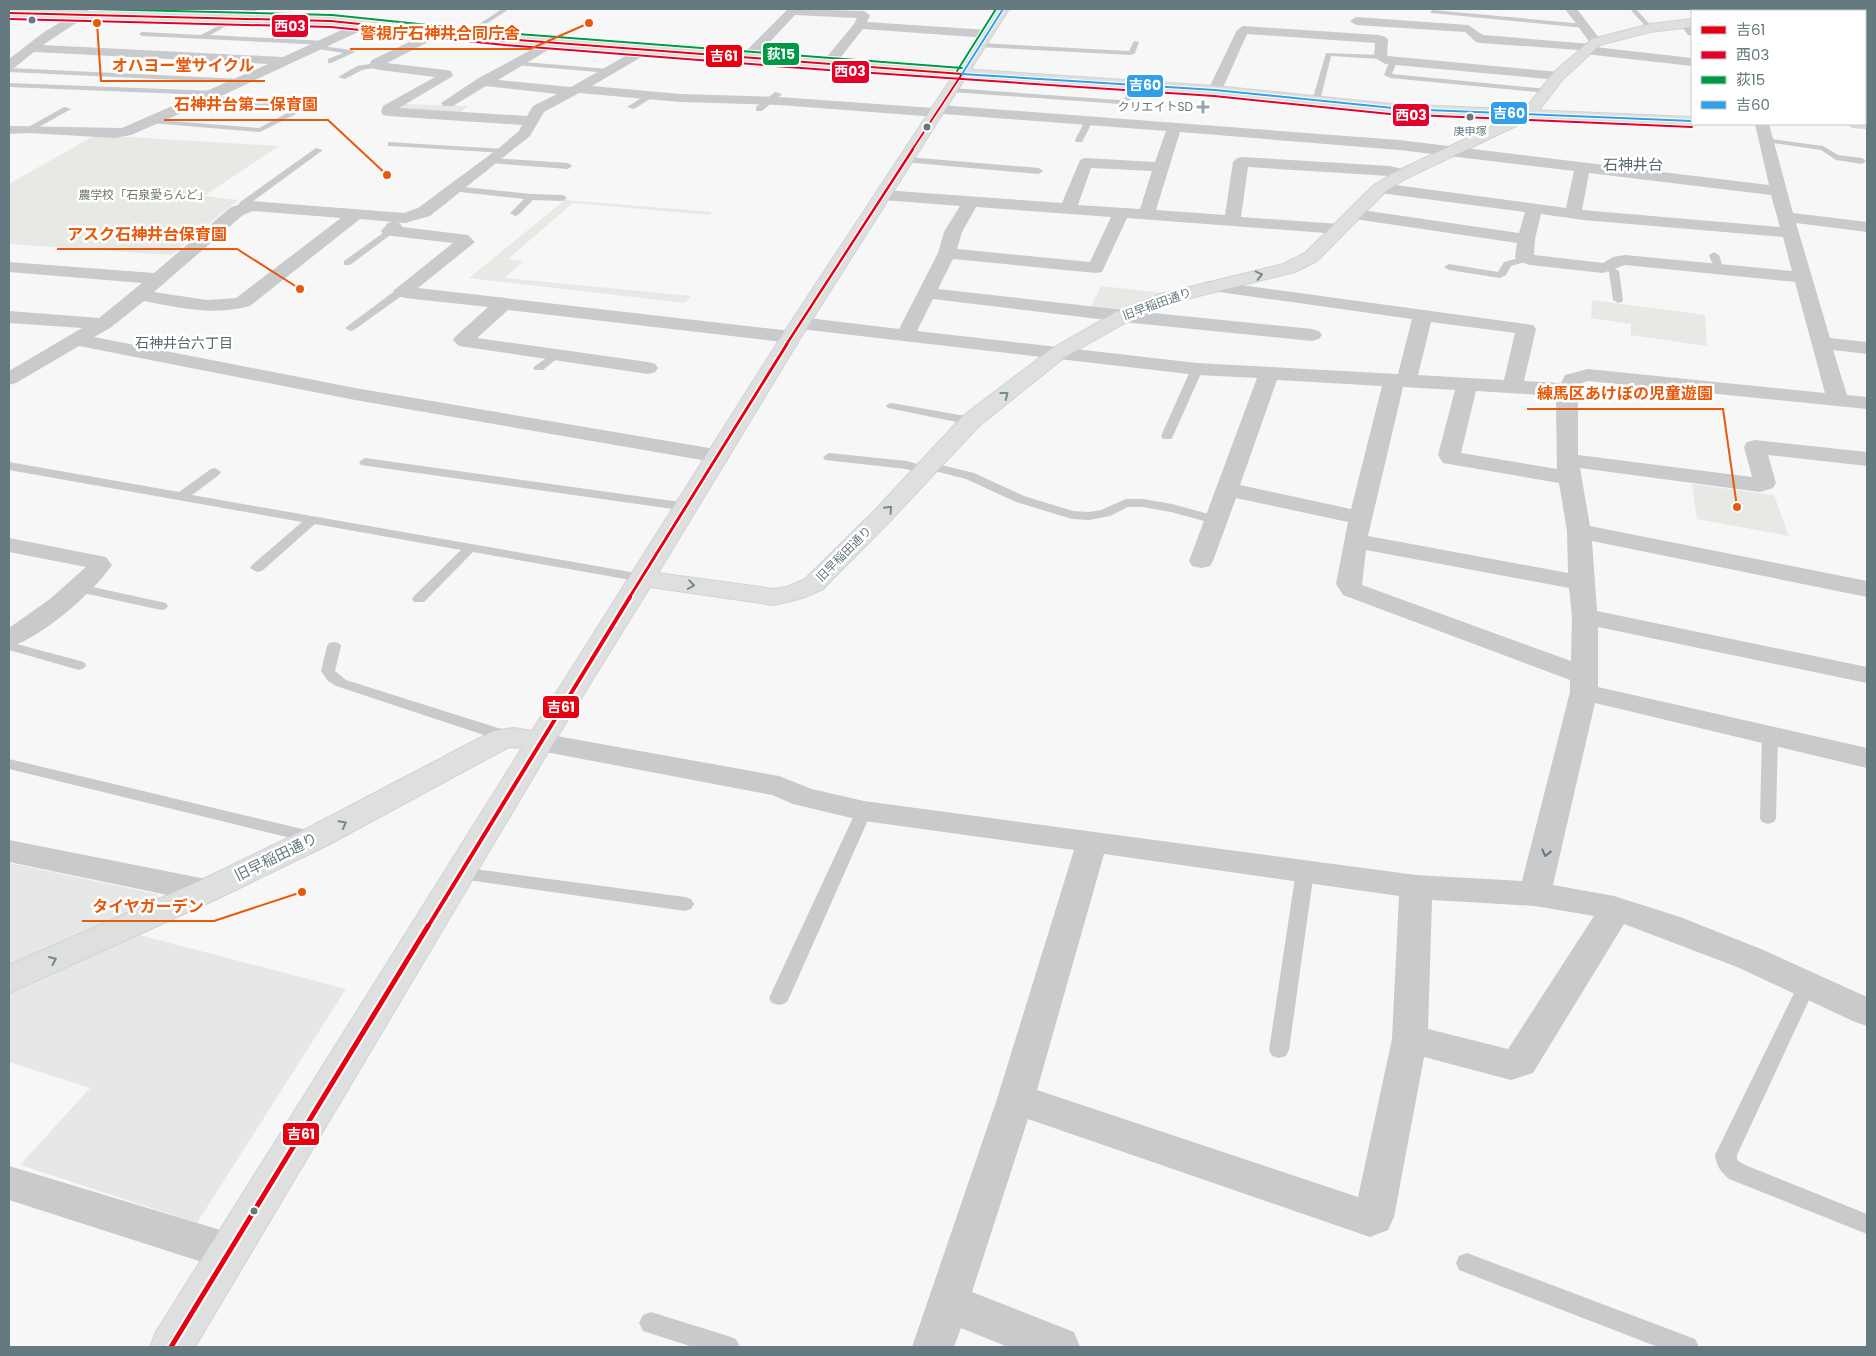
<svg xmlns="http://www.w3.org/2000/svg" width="1876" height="1356" font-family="Poppins,'Noto Sans JP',sans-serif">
  <rect width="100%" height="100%" fill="#f7f7f7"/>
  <!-- built -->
  <polygon fill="#e6e8e7" points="9,863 157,894 159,899 102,925 346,989 197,1223 20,1165 90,1088 9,1062"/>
  <!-- green -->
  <g fill="#e7e9e4">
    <polygon points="403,104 468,106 457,115 394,109"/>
    <polygon points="95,135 279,146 204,196 238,200 171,255 9,244 9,184"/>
    <polygon points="565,200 712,212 710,215 573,203 508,259 523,261 505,278 691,296 685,303 469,278"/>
    <polygon points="1101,286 1163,293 1126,311 1091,307"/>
    <polygon points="1592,300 1705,315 1707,346 1631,335 1631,324 1591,318"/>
    <polygon points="1692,484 1774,495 1789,536 1697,519"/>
  </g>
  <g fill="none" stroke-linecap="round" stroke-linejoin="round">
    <!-- secondary casing -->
    <g stroke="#d2d3d4" stroke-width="2">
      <g id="secondary">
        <polygon points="9,9 331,17 505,35 828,60 1215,86 1391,104 1692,117 1692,124 1697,124 1692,125 1391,112 1215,94 828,68 505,43 331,25 9,17"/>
        <polygon points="1865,120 1867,120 1867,128 1852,127 1850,124 1865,124"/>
      </g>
    </g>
    <!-- primary casing -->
    <g stroke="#d2d3d4" stroke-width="2">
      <g id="primary">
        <polygon points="997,9 1009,9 801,337 658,573 774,589 787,587 805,579 875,510 963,416 1051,349 1116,312 1161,294 1283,264 1305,253 1374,185 1395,172 1523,112 1553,73 1592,39 1650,24 1692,19 1692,27 1650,32 1600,45 1563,79 1533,118 1407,178 1386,191 1317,261 1295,272 1175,302 1130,320 1065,357 979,426 891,520 823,589 803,598 774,605 650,587 554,742 195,1347 150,1347 156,1332 522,748 509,747 326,846 217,899 9,993 9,965 195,883 304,830 493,731 514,728 532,731 781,337"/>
        <polygon points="1798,9 1830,9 1828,11 1796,11"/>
      </g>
    </g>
    <!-- lane -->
    <g fill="#c8cacb" fill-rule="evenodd">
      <polygon points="502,9 509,9 468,36 464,36 464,34"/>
      <polygon points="1630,9 1636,9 1652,27 1652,29 1648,29"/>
      <polygon points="1716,9 1723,9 1725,11 1718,11"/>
      <polygon points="1433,10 1584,24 1587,26 1584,28 1431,13 1430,12"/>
      <polygon points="239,15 242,17 241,18 210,35 325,41 328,43 325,45 142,36 139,34 142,32 201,35"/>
      <polygon points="1134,41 1139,42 1135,53 1131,55 980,47 977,45 980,43 1129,51"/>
      <polygon points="315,45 351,50 355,52 331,63 328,63 328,59 343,53 313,48 313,46"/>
      <polygon points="1326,53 1380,55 1384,57 1380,59 1331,56 1320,101 1316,103 1312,101"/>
      <rect x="1865" y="54" width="2" height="4"/>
      <polygon points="1390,60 1397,62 1392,74 1547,89 1551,91 1547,93 1390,78 1384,75"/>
      <polygon points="512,61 609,69 613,71 609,73 515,65 511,63"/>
      <polygon points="376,63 379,63 379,67 362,70 345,79 338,77 357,66"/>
      <polygon points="9,68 243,79 247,81 243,83 9,72"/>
      <polygon points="9,83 216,91 220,93 219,95 209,95 302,107 306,109 260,132 150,123 147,123 147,119 259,128 293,110 204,99 203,97 206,95 9,87"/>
      <polygon points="1129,83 1136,85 1133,99 1120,104 951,92 947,90 951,88 1119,100 1125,98"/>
      <polygon points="775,92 782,94 762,111 756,111 756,107"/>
      <polygon points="649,93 656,95 634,109 627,107"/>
      <polygon points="64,107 71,109 32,131 25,129"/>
      <polygon points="1086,119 1093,121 1082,142 1076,142 1075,140"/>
      <polygon points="1763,138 1823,146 1838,155 1862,158 1866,161 1862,164 1836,160 1821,150 1766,142 1763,142"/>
      <polygon points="388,142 504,149 508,151 504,153 391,146 388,146"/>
      <polygon points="316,148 323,150 248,205 247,209 241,209 239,204 240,202"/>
      <polygon points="907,157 1039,168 1043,171 1039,174 904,162 903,160"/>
      <polygon points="492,158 568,163 572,166 568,169 489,163 488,161"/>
      <polygon points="454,186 531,194 563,195 567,198 563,201 533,200 518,215 515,216 510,213 524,199 451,191 450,189"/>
      <polygon points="390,228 395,231 393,233 350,265 344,265 344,261"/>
      <polygon points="1714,252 1719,255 1723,268 1721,270 1715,270 1709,255"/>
      <polygon points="1526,256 1531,259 1529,261 1511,266 1506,275 1500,278 1449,270 1444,267 1449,264 1498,272 1504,262"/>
      <polygon points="1608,265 1619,271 1623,300 1622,302 1618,303 1613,300 1609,272 1603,268"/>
      <polygon points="405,289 409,290 409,294 400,297 354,330 350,331 345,328 392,293"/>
      <polygon points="555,352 559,353 560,355 559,357 543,370 535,370 533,368 535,366"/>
      <polygon points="1197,366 1203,369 1173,436 1171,439 1163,439 1161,436 1191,369"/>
      <polygon points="892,403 971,417 977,421 971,425 888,408 886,406 888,404"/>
      <polygon points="829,453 907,461 923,466 929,462 974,473 1024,496 1073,511 1089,512 1101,510 1126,499 1143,499 1172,504 1220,517 1221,520 1215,524 1171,512 1143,507 1128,507 1110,516 1089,520 1072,519 1016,502 966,479 931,470 925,474 906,469 825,460 823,457"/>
      <polygon points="365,458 687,503 693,507 687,511 361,465 359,462"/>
      <polygon points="9,462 179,492 211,469 215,468 221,472 219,475 192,495 642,574 649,578 642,582 473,552 424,602 414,602 412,599 414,596 461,550 315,524 262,571 257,572 250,568 252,565 302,522 9,470"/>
      <polygon points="79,584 166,603 168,606 166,609 161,610 74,591 72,588 74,585"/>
      <polygon points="9,642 84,662 86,665 84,668 79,670 9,650"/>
      <polygon points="334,642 339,643 341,646 335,671 346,680 514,733 516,737 514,741 502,741 336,686 328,681 321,671 327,646 329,643"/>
      <polygon points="1770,731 1776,732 1778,736 1776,818 1774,822 1768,824 1762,822 1760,818 1762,736 1764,732"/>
      <polygon points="9,759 315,832 321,834 324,838 321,842 315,844 9,769"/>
      <polygon points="864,805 870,807 872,811 789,998 786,1003 779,1005 772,1003 769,998 856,811 858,807"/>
      <polygon points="1305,865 1311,867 1314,871 1289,1050 1286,1056 1279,1058 1272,1056 1269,1050 1296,871 1299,867"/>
      <polygon points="460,867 685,897 691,899 694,904 691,909 685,911 460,879 454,877 451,873 454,869"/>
      <path d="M1807 978 1814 980 1816 985 1737 1155V1160L1745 1165 1867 1214V1234L1729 1179C1720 1171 1717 1167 1715 1155L1798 985 1800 980Z"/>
      <polygon points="1467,1253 1695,1339 1699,1347 1658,1347 1459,1270 1456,1263 1459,1256"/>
      <polygon points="651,1312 728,1336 736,1339 740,1347 693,1347 643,1331 639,1323 643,1315"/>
    </g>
    <!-- street -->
    <g fill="#c8cacb" fill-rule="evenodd">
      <polygon points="83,9 97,9 43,45 283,57 363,20 371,20 373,23 371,26 221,96 131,135 115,138 29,133 9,134 9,126 122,128 268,64 34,52 14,68 9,69 9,59 44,32"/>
      <polygon points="245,9 259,9 243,20 235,20 233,17"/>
      <polygon points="788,9 864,11 870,15 867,22 988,30 994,34 988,38 863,29 833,67 828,68 821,64 854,24 857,18 795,15 752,61 742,61 741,58 742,55"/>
      <polygon points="1565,9 1577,9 1602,42 1600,45 1594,45 1595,47 1692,58 1692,66 1585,54 1579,50 1480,43 1476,42 1465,32 1356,25 1350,21 1356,17 1468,25 1483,35 1591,44"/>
      <polygon points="1865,9 1867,10 1867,18 1865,17 1865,11 1860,11"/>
      <polygon points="1686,20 1692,24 1692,36 1688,35 1680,24"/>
      <polygon points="1243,26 1379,35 1386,37 1388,40 1387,55 1388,56 1558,72 1565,76 1558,80 1385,64 1374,57 1375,43 1247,34 1222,90 1215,94 1210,93 1208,90 1237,30"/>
      <path d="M438 28 444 32 442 35 387 63 446 70 451 71 453 76 399 108 527 116 533 106 557 94 486 86 453 106H443L441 103 477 79 551 39 555 40 557 43 555 46 498 80 571 87 643 46 649 50 648 53 592 86 680 94 779 97 933 108 940 105 1399 140 1769 185 1755 124H1769L1793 213 1867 222V232L1796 223 1830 338 1867 342V354L1833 350 1847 395 1867 397V409L1588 381 1582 383 1578 403V455L1752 477 1744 447 1747 442 1755 440 1867 452V466L1768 455 1776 483 1773 488 1760 492 1580 468 1590 526 1867 581V597L1592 541 1597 611 1867 667V683L1598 627V687L1867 748V768L1595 703 1553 885 1614 896 1680 917 1761 949 1867 997V1026L1855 1022 1737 967 1624 924 1533 1073 1511 1080 1424 1057 1394 1217 1388 1230 1370 1237 1028 1119 972 1292 1074 1332 1080 1347H1008L961 1328 954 1347H912L997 1099 1074 850 864 821 793 804 772 795 540 751 530 749 526 742 530 735 540 733 779 776 812 789 864 801 1416 875 1522 881 1570 692V680L1343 595 1336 584 1348 522 1236 498 1213 561 1210 566 1201 568 1192 566 1189 561 1257 378 1197 375 800 329 793 327 790 323 793 319 800 317 899 329 938 253 944 232 960 206 883 200 877 198 875 195 877 192 883 190 1062 203 1080 160 1085 158 1155 162 1166 131 944 114 937 117 779 105 680 102 579 93 544 112 530 136 430 216 405 223 395 222 400 223 402 227 468 235 475 242 418 288 791 331 798 333 801 337 798 341 791 343 508 310 477 338 648 362 655 364 658 368 655 372 648 374 459 346 453 340 456 336 488 307 405 298 395 295 393 291 453 243 384 235 381 231 388 223 393 222 360 219 250 306C213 316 180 308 144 301L110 328 94 337 355 388 727 451 730 456 727 461 719 463 355 400 79 346 16 383 9 385V371L82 328 9 323V311L99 318 142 283 9 272V262L154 273 231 207 252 201 404 213 418 208 499 148 519 131 522 125 388 116 383 115 381 112 383 106 435 77 380 70 371 68 370 63 372 60ZM1180 132 1399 150 1574 171 1566 208 1380 183 1374 185 1372 188 1374 191 1380 193 1525 212 1519 233 1355 209 1349 210 1347 214 1349 218 1355 219 1517 243 1515 257 1518 261 1530 265 1603 273 1625 265 1795 282 1825 393 1588 369 1565 375 1561 383 1524 381 1536 329 1533 325 1211 281 1205 282 1202 286 1205 290 1412 319 1398 374 1197 363 917 331 933 299 1123 322 1312 341 1319 339 1322 335 1319 331 1312 329 1123 310 938 289 953 259 1096 273 1102 272 1127 218 1339 234 1345 233 1347 229 1345 225 1339 224 1241 217 1248 167 1390 176 1404 179 1410 177 1412 174 1410 171 1390 166 1241 157 1236 159 1233 162 1225 215 1156 210ZM1091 168 1152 171 1140 209 1078 205ZM1589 173 1771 195 1780 227 1582 210ZM976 207 1111 217 1090 262 957 249 962 232ZM253 211 341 218 236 298 207 300 154 292 243 215ZM1541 214 1583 220 1783 237 1792 271 1625 255 1613 257 1603 263 1534 255 1535 239ZM1431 322 1515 333 1504 380 1418 375ZM1277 380 1382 386 1351 509 1240 485ZM1403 387 1455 390 1438 455 1443 463 1559 483 1567 531 1568 573 1368 536ZM1476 391 1558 396 1556 403 1557 469 1461 453ZM1366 550 1569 588 1572 616 1571 661 1362 585ZM1104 854 1399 896 1392 1039 1358 1197 1037 1090ZM1432 900 1535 906 1594 916 1508 1049 1428 1029Z"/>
      <rect x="1865" y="33" width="2" height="8"/>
      <polygon points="1865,69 1867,70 1867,78 1865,77"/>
      <path d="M9 538 106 557 112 565C94 592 40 639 9 647V628L50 599 86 567 9 552Z"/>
      <polygon points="9,840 206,879 217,883 222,891 217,899 206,903 9,862"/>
      <polygon points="9,1166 230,1233 244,1239 250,1252 244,1265 230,1271 9,1200"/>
    </g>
    <!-- secondary -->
    <use href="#secondary" fill="#dedfdf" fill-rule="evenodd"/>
    <!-- primary -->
    <use href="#primary" fill="#dedfdf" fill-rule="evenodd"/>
    <!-- bus-1-far4 casing -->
    <g stroke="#fff" stroke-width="4">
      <g id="bus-1-far4">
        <polyline points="9,13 331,21 505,39 962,74"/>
        <polyline points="912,150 962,74"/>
      </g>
    </g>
    <!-- bus-1-far3 casing -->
    <g stroke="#fff" stroke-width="5">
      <polyline id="bus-1-far3" points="786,345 913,149"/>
    </g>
    <!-- bus-1-far2 casing -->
    <g stroke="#fff" stroke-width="6">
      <polyline id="bus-1-far2" points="629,598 787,344"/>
    </g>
    <!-- bus-1-far1 casing -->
    <g stroke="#fff" stroke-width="8">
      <polyline id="bus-1-far1" points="427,928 630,597"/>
    </g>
    <!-- bus-1 casing -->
    <g stroke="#fff" stroke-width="9">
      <polyline id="bus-1" points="171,1347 428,926"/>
    </g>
    <!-- bus-2 casing -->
    <g stroke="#fff" stroke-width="4">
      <polyline id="bus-2" points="9,19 331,27 505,45 828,70 1214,96 1390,114 1692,127"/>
    </g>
    <!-- bus-3 casing -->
    <g stroke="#fff" stroke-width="4">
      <g id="bus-3">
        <polyline points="90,9 332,15 506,33 962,68"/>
        <polyline points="957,71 996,9"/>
      </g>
    </g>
    <!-- bus-4 casing -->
    <g stroke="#fff" stroke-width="4">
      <g id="bus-4">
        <polyline points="962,74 1215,90 1403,109 1692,121"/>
        <polyline points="962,74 1003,9"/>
      </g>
    </g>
    <!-- bus-1-far4 -->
    <use href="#bus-1-far4" stroke="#e60012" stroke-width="2"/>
    <!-- bus-1-far3 -->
    <use href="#bus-1-far3" stroke="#e60012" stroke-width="2.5"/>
    <!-- bus-1-far2 -->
    <use href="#bus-1-far2" stroke="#e60012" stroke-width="3"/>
    <!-- bus-1-far1 -->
    <use href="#bus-1-far1" stroke="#e60012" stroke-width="4"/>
    <!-- bus-1 -->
    <use href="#bus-1" stroke="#e60012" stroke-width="5"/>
    <!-- bus-2 -->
    <use href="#bus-2" stroke="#e4002b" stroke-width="2"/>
    <!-- bus-3 -->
    <use href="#bus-3" stroke="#094" stroke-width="2"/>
    <!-- bus-4 -->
    <use href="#bus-4" stroke="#30a0e9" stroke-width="2"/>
  </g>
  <!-- one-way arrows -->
  <defs><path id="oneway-chevron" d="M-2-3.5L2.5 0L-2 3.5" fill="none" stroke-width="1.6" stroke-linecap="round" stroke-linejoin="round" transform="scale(1.25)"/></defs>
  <g stroke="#76898e">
    <use href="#oneway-chevron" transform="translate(1259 275) rotate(-13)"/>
    <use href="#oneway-chevron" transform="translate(1005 395) rotate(-38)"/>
    <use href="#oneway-chevron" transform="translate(889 509) rotate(-47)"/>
    <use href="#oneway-chevron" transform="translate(691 585) rotate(8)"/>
    <use href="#oneway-chevron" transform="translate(343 824) rotate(-28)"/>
    <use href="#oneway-chevron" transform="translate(53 960) rotate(-24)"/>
  </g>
  <use stroke="#647a80" href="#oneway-chevron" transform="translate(1546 853) rotate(104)"/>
  <!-- markers -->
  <g fill="#647a80" stroke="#fff" stroke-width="2">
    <circle cx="32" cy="20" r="4.5"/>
    <circle cx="1470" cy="117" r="4.5"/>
    <circle cx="927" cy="127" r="4.5"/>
    <circle cx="254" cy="1211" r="4.5"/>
  </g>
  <path fill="#97a6aa" stroke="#fff" stroke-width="2" d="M1200.5 99.5h5v5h5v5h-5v5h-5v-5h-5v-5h5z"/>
  <g text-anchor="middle" stroke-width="5" stroke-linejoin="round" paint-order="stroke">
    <!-- far-bus labels -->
    <g font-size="11" fill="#647a80" stroke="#fff">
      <text x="1470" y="135">庚申塚</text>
    </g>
    <!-- far-poi labels -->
    <g font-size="12" fill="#647a80" stroke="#fff" text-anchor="end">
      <text x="1193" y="111">クリエイトSD</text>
    </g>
    <!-- far-park labels -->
    <g font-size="12" fill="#6c7863" stroke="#fff">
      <text x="144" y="199">農学校「石泉愛らんど」</text>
    </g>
    <!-- far-street labels -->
    <g font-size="12" fill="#647a80" stroke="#fff">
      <text transform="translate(1157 304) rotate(-20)" y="4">旧早稲田通り</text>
      <text transform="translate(844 554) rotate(-45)" y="4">旧早稲田通り</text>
    </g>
    <!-- far-neighbourhood labels -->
    <g font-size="14" fill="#56676b" stroke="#fff">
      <text x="184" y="348">石神井台六丁目</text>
    </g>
    <!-- far-quarter labels -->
    <g font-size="15" fill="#56676b" stroke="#fff">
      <text x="1633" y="170">石神井台</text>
    </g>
    <!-- street labels -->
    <g font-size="15" fill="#647a80" stroke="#fff">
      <text transform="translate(276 857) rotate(-26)" y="5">旧早稲田通り</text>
    </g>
  </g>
  <!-- callouts -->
  <path fill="none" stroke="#e8590c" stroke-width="2" d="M589 23L530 49H350M97 23L101 81H265M387 175L328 120H164M300 289L237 249H57M1737 507L1723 409H1527M302 892L214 921H82"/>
  <g fill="#e8590c" stroke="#fff" stroke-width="2">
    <circle cx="589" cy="23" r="5"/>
    <circle cx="97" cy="23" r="5"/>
    <circle cx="387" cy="175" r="5"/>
    <circle cx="300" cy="289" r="5"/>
    <circle cx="1737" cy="507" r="5"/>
    <circle cx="302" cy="892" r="5"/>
  </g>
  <g font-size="16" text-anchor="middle" font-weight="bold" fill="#e8590c" stroke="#fff" stroke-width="5" stroke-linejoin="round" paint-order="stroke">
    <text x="440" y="39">警視庁石神井合同庁舎</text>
    <text x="183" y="71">オハヨー堂サイクル</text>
    <text x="246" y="110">石神井台第二保育園</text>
    <text x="147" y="240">アスク石神井台保育園</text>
    <text x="1625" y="399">練馬区あけぼの児童遊園</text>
    <text x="148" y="912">タイヤガーデン</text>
  </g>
  <g stroke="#fff" stroke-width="2">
    <rect x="271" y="14" width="38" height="24" rx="5" fill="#e4002b"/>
    <rect x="762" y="42" width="38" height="24" rx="5" fill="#094"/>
    <rect x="705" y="44" width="38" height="24" rx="5" fill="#e60012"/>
    <rect x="831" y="60" width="39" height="24" rx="5" fill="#e4002b"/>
    <rect x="1126" y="74" width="38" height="24" rx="5" fill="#30a0e9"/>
    <rect x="1490" y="101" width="38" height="24" rx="5" fill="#30a0e9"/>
    <rect x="1392" y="103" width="38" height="24" rx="5" fill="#e4002b"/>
    <rect x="542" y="695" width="38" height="24" rx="5" fill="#e60012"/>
    <rect x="282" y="1122" width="38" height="24" rx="5" fill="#e60012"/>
  </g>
  <g font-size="14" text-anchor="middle" font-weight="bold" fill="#fff">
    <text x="290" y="31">西03</text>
    <text x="781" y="59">荻15</text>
    <text x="724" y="61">吉61</text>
    <text x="850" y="76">西03</text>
    <text x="1145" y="90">吉60</text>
    <text x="1509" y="118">吉60</text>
    <text x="1411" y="120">西03</text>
    <text x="561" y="712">吉61</text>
    <text x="301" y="1139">吉61</text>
  </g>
  <!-- border -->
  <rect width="1876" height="1356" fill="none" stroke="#647a80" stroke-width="20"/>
  <!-- legend -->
  <rect x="1691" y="10" width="175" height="115" fill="#ffffff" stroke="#c1cacc"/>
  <rect x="1701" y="26" width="25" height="8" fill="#e60012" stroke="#c1cacc"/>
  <text x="1736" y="35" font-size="15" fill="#647a80">吉61</text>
  <rect x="1701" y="51" width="25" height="8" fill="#e4002b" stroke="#c1cacc"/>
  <text x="1736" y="60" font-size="15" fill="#647a80">西03</text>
  <rect x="1701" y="76" width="25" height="8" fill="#009944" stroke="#c1cacc"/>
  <text x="1736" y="85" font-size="15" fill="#647a80">荻15</text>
  <rect x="1701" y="101" width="25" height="8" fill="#30a0e9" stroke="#c1cacc"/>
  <text x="1736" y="110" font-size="15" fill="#647a80">吉60</text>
</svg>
